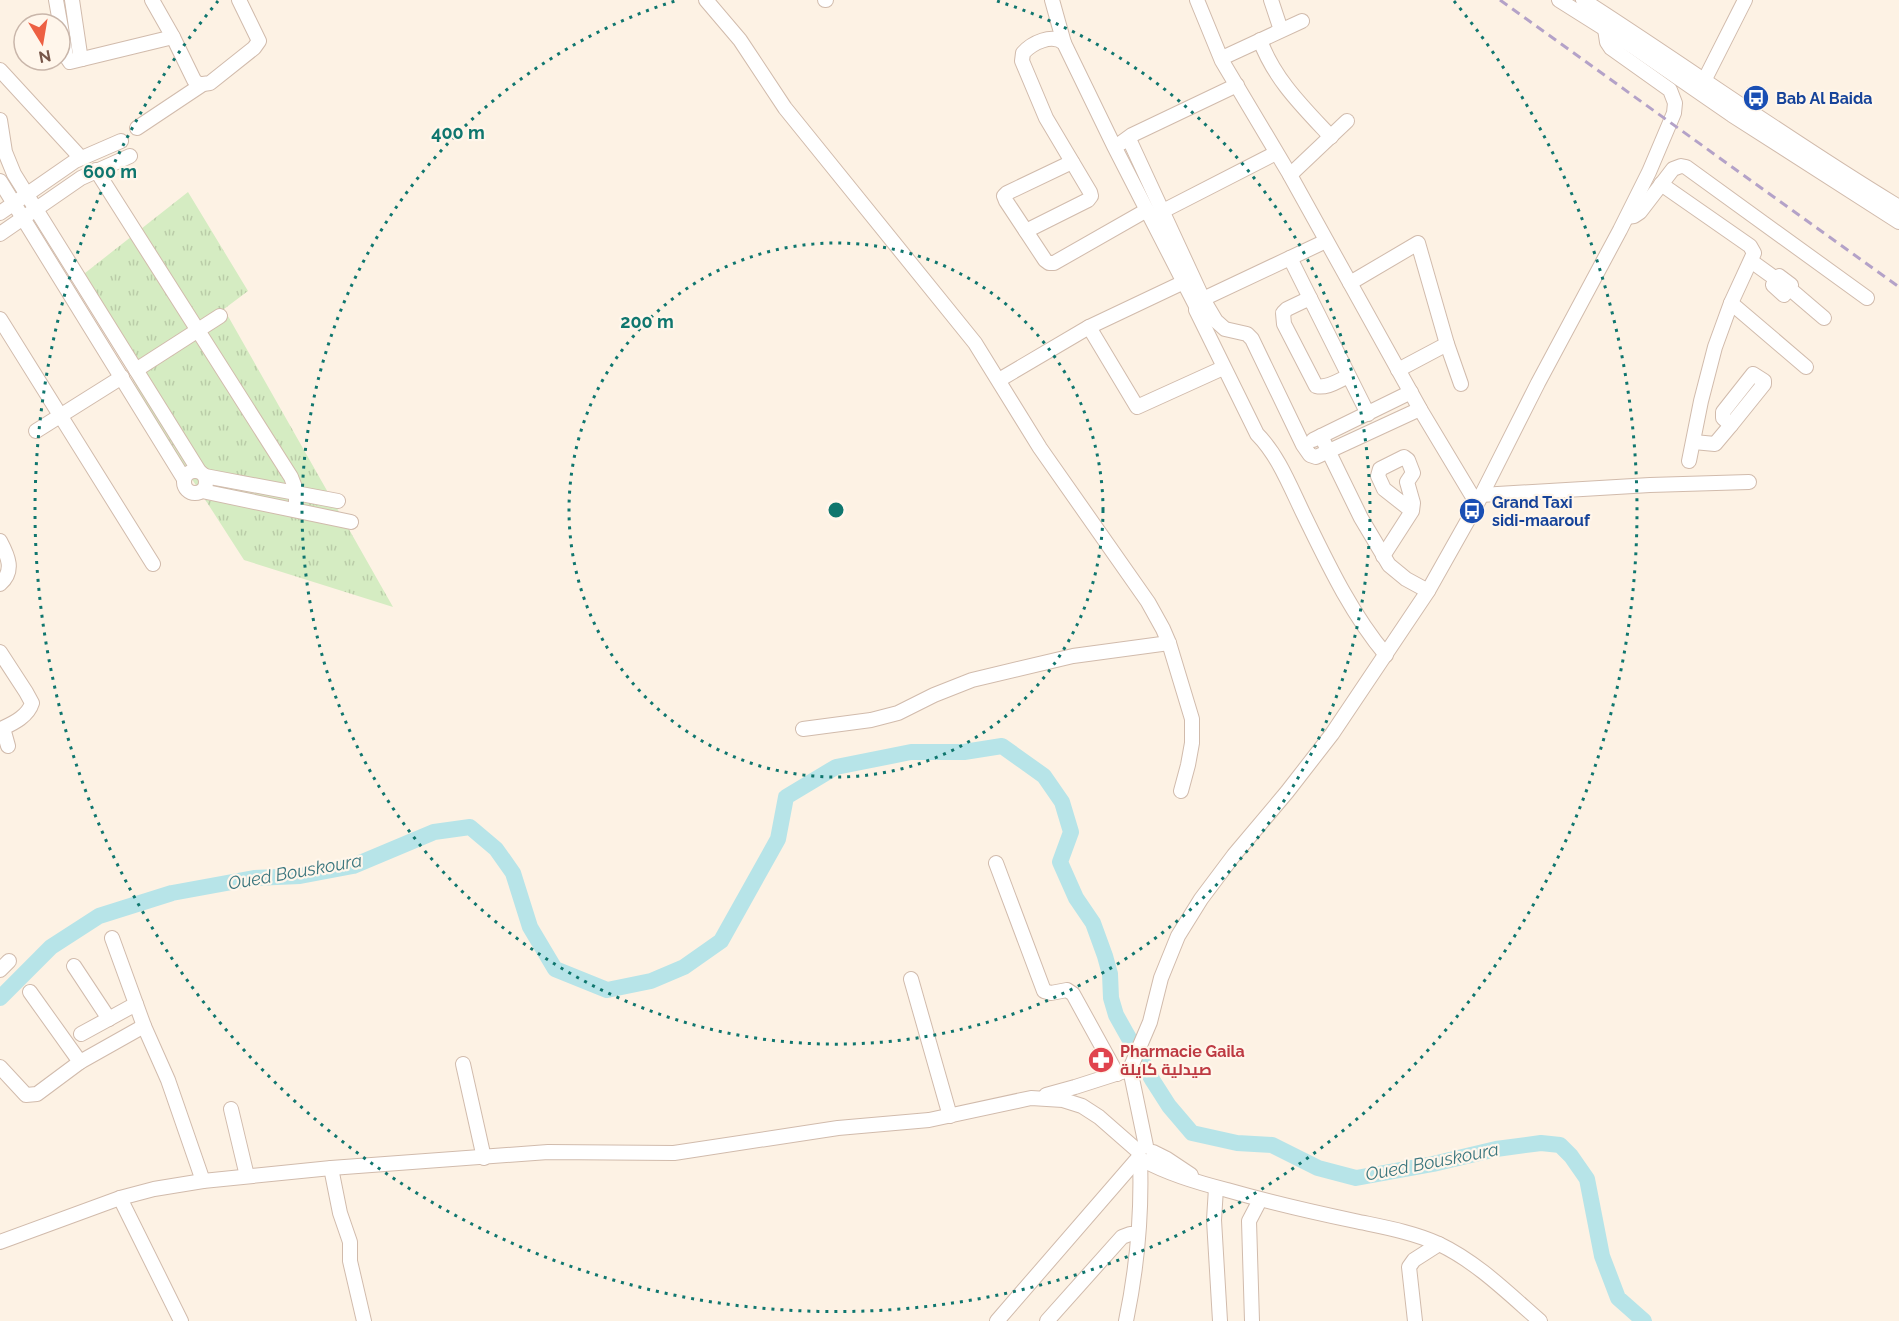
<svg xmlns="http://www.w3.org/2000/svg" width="1899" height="1321" font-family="Raleway,Cairo,sans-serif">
  <defs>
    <pattern id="grass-tufts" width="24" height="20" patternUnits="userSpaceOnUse" patternTransform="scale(1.5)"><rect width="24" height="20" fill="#d5ecc2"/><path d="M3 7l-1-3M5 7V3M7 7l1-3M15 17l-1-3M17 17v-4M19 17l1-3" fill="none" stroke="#bacca8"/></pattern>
  </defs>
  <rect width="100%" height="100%" fill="#fdf2e4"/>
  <!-- grass -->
  <polygon fill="url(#grass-tufts)" points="188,192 248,291 224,309 393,607 244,560 152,417 80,277"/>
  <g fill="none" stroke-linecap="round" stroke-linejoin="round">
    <!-- river -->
    <polyline stroke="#b7e4e8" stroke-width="16" points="0,998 51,947 99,916 172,893 254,878 300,876 353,866 434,832 470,827 496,849 513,873 530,927 555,969 607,990 651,981 684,967 721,941 778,839 786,797 836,767 911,752 964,752 1002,746 1044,776 1062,802 1071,832 1060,862 1076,898 1093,923 1105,956 1110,974 1111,998 1116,1015 1153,1081 1169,1106 1192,1133 1237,1143 1272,1145 1318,1168 1356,1178 1433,1164 1496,1149 1541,1143 1560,1145 1571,1156 1587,1179 1602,1256 1618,1298 1644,1321"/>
    <!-- minor casing -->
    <g stroke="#d1bbac" stroke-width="16">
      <g id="minor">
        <polyline points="56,0 66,56 70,62 173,37"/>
        <polyline points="72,0 80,54 82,59"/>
        <polyline points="152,0 173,37 194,80 198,84 203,84"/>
        <polyline points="706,0 740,40 785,108 975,343 1040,448 1148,602 1163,629 1169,643 1192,719 1192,743 1188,765 1181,791"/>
        <polyline points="825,0 826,0"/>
        <polyline points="1052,0 1064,43"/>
        <polyline points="1197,0 1222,61 1290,175 1420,409 1477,504"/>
        <polyline points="1271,0 1281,30"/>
        <polyline points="1559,0 1632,46 1732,115 1899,222"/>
        <path d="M1583 0C1689 68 1791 142 1899 207"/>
        <path d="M1260 40C1274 79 1303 107 1331 137"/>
        <polyline points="1222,58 1302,21"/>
        <polyline points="0,70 81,158"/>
        <polyline points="1705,79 1745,0"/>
        <polyline points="0,120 5,152 14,174 199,471"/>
        <polyline points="137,128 203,84 210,83 254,48 259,41 239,0"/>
        <polyline points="1129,139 1203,299 1216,321 1225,329 1247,334 1252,339 1303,445 1310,455 1316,457 1420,409"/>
        <polyline points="1121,143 1132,135 1237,85"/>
        <polyline points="1072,162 1007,193 1004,196 1006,201 1045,260 1049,263 1054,263 1147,210"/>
        <polyline points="96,170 291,477 296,490 296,510"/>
        <polyline points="1290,175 1347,121"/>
        <polyline points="0,181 184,479"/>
        <polyline points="1661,184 1750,246 1754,253 1731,303 1715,347 1701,401 1689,461"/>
        <polyline points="1161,212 1276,153"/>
        <polyline points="0,213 75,161 121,141"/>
        <polyline points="1627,217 1634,216 1640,212 1673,169 1681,166 1686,167 1867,298"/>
        <path d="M1026 231 1088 200 1091 196 1090 192 1046 118 1022 61 1023 53C1032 43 1052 33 1064 43L1114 146 1196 306"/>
        <polyline points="0,234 81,178 130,156"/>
        <path d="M1326 241 1203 299 1198 303 1196 310 1257 434C1278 455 1290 486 1303 513 1327 562 1350 612 1386 655"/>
        <polyline points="1290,258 1310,298"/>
        <polyline points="1751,261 1776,279"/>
        <polygon points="1779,276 1791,285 1784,295 1773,285"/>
        <polyline points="1184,282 1089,327 1137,407 1223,368"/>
        <polyline points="1350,283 1418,243 1447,344 1461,384"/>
        <polyline points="1790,289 1824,318"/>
        <polyline points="1731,303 1806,367"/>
        <polyline points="0,319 153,564"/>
        <polyline points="136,370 220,316"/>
        <polyline points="1398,370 1447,344"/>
        <polygon points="1753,374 1764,381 1764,384 1731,425 1723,418 1723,412"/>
        <path d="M1349 376C1339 380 1327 389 1316 386L1284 324 1283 313 1287 309 1310 298 1368 414"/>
        <polyline points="999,380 1089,327"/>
        <polyline points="36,431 122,377"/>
        <polyline points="1321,436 1361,518 1389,565 1406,579 1428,591"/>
        <polyline points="1313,440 1411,392"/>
        <polyline points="1694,442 1715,444 1731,425"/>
        <circle cx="195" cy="482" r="11"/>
        <polyline points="205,476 338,501"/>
        <polyline points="202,491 351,522"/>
        <polyline points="1481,495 1650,485 1749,482"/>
        <path d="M0 541C8 556 15 571 0 584"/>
        <polyline points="1383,556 1412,511 1413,503 1407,482 1413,473 1408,460 1404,457 1380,469 1378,476 1384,489 1412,511"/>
        <path d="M0 652 26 692 32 703C28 716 14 723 3 728L8 746"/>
        <polyline points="803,729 871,720 898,713 934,695 972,680 1073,656 1169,643"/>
        <polyline points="996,863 1044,991 1051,993 1067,990 1073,994 1117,1074"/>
        <polyline points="112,938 144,1026 168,1080 203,1181"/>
        <polyline points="74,966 109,1019"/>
        <polyline points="0,970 9,961"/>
        <polyline points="911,979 950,1116"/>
        <polyline points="30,992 80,1062"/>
        <polyline points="81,1034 136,1004"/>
        <polyline points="463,1064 484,1158"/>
        <polyline points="0,1067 26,1095 37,1094 80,1062 144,1026"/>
        <polyline points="1046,1095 1075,1087 1125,1071"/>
        <polyline points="231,1109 247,1176"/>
        <polyline points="1146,1146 1130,1069 1150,1022 1161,978 1178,936 1201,899 1234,855 1287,792 1332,734 1428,591 1477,504 1538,383 1620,230 1649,172 1674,113 1675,103 1670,90 1611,48 1607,42 1605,29"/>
        <polyline points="1153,1152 1167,1159 1191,1175"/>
        <path d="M1145 1161C1171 1175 1199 1183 1227 1190 1269 1202 1312 1212 1355 1221 1383 1227 1413 1232 1439 1244 1477 1262 1509 1294 1540 1321"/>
        <polyline points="331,1168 340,1213 350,1242 350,1261 364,1321"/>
        <polyline points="1216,1188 1214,1220 1220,1321"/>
        <polyline points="120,1198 181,1321"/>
        <polyline points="0,1242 120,1198 154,1189 203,1181 331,1168 548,1152 674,1153 838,1128 929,1120 1031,1098 1063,1100 1082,1106 1099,1117 1139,1152"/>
        <polyline points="997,1321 1139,1157"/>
        <polyline points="1047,1321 1122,1237 1130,1234 1138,1234"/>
        <path d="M1126 1321C1137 1268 1142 1213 1140 1159"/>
        <polyline points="1252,1321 1249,1221 1260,1200"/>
        <polyline points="1415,1321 1409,1267 1414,1260 1439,1244"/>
      </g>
    </g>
    <!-- minor -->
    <use href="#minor" stroke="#fff" stroke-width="14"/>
    <!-- rail -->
    <polyline stroke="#b4a2c8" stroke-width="3" stroke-dasharray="9 6" stroke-linecap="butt" points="1500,0 1899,287"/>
  </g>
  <!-- distance rings -->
  <g fill="none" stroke="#0f766e" stroke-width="3" stroke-dasharray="3 6">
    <circle cx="836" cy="510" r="267"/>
    <path d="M997 1A534 534 0 1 1 675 1"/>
    <path d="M1454 1A801 801 0 1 1 218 1"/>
  </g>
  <!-- icons -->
  <defs>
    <g id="bus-disc" transform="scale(1.35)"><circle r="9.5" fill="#1a4fb4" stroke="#fff6eb"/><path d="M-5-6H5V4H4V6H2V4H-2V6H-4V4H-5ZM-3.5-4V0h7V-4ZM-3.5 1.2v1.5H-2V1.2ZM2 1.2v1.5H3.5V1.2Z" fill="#fff"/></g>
    <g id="pharmacy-disc" transform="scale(1.35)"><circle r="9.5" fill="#e0444e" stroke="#fff6eb"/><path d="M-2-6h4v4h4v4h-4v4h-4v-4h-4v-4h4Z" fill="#fff"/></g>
  </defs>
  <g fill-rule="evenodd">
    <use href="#bus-disc" x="1756" y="98"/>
    <use href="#bus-disc" x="1472" y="511"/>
    <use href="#pharmacy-disc" x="1101" y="1060"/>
  </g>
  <g text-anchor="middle" stroke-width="4.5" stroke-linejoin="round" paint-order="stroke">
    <!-- transit labels -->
    <g font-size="16" font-weight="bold" fill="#164399" stroke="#fff6eb" text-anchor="start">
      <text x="1776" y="104">Bab Al Baida</text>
      <text x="1492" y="508">Grand Taxi<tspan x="1492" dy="18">sidi-maarouf</tspan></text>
    </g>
    <!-- health labels -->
    <g font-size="16" font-weight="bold" fill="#be3a42" stroke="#fff6eb" text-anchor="start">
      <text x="1120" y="1057">Pharmacie Gaila<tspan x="1120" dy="18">صيدلية كايلة</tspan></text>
    </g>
    <!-- water labels -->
    <g font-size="18" font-style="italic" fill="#3b767e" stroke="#fff6eb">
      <text transform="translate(295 872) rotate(-10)" y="6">Oued Bouskoura</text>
      <text transform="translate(1432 1162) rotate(-11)" y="6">Oued Bouskoura</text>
    </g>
  </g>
  <circle cx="836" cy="510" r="9" fill="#0f766e" stroke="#fff6eb" stroke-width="3"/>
  <g font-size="18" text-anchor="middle" font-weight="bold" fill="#0f766e" stroke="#fff6eb" stroke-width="4.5" stroke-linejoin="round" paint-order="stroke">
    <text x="458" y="139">400 m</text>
    <text x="110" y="178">600 m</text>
    <text x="647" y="328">200 m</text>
  </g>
  <!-- north arrow -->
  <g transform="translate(42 42) rotate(169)"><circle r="28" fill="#fff6eb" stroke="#c9b6aa" stroke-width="1.5"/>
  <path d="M0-4.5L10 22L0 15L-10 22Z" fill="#ed6043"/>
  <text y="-9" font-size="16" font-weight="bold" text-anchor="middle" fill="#775648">N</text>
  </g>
</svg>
